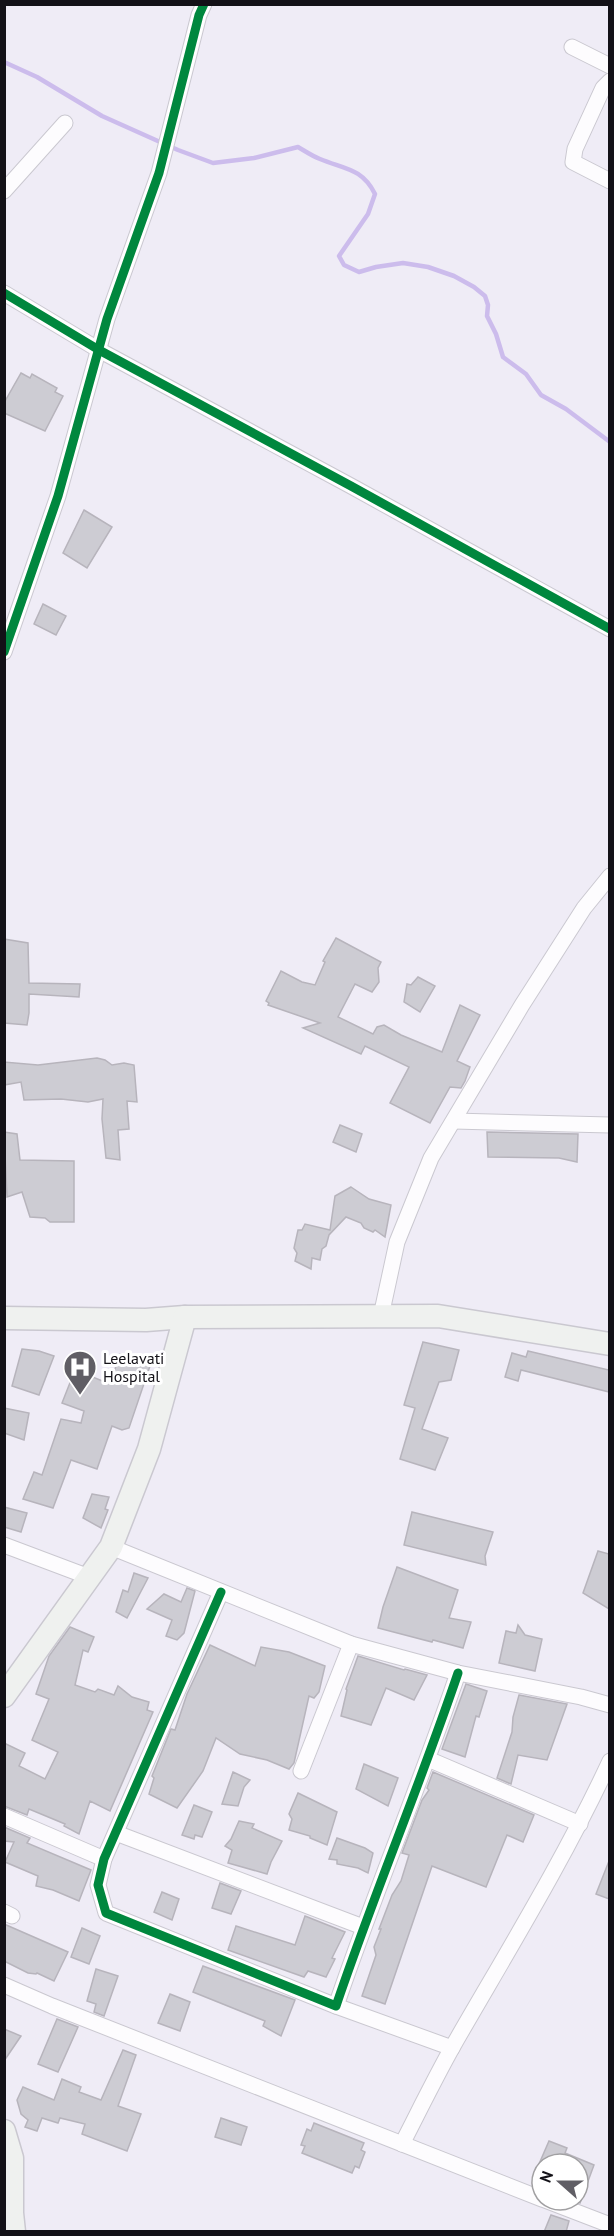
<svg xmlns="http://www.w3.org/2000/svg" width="614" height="2236" font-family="'PT Sans',sans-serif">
  <rect width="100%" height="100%" fill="#efecf6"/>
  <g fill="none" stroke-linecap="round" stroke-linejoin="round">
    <!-- stream -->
    <path stroke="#ccbcec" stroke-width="4.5" d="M4 62 37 77 102 116 178 150 213 163 254 158 298 147C305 151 312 156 320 159 344 169 362 168 375 194L368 214 339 256 344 265 359 272 376 267 403 263 428 267 454 276 474 287 485 296 488 305 487 316 496 334 503 357 526 374 541 395 566 409 610 442"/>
  </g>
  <!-- building -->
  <g fill="#cdccd3" stroke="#b7b4bc" stroke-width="1.5">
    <polygon points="21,373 30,378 32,374 57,388 55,392 63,396 45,431 4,413 4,403"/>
    <polygon points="84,510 112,527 87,568 63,553"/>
    <polygon points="43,604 66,616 56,635 34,624"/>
    <polygon points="336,938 381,962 378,968 379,982 372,992 355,984 338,1017 373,1034 377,1027 384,1025 401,1035 442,1052 460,1005 480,1015 457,1061 470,1067 465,1081 461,1088 450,1087 430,1123 390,1103 409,1067 365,1046 361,1054 303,1028 320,1023 268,1005 269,1003 266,1001 281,971 302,982 315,985 325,962 323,961"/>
    <polygon points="4,939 28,943 29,983 80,984 79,997 29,994 29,1013 27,1025 4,1023"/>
    <polygon points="418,977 435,986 420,1012 404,1002 407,984 411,985"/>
    <polygon points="97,1058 105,1060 112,1065 124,1063 134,1065 137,1102 127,1101 129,1129 118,1130 120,1160 106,1158 102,1119 103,1099 88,1102 61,1099 24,1100 21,1082 4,1085 4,1062 38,1065"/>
    <polygon points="340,1125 362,1134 356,1152 333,1142"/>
    <polygon points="4,1132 17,1134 20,1160 74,1161 74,1222 50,1222 45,1218 30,1217 22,1192 7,1197"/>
    <polygon points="487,1132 578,1134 577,1162 559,1158 488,1157"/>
    <polygon points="351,1187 369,1199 391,1205 385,1237 375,1230 373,1232 364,1228 361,1223 346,1217 329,1235 326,1246 322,1249 320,1260 312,1258 311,1269 295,1261 297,1253 294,1248 298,1230 302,1230 305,1224 330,1230 335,1196"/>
    <polygon points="423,1342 459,1350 451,1380 439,1382 422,1429 448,1438 435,1470 400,1459 415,1408 404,1405"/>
    <polygon points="22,1349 39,1351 54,1356 39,1395 12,1386"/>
    <polygon points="528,1351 609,1370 609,1392 521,1370 518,1381 505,1377 512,1353 526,1357"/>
    <polygon points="120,1354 151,1363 129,1428 122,1430 112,1426 97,1469 71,1460 53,1508 23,1499 34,1472 42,1475 61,1419 81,1423 84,1411 62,1403 75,1370 110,1384"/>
    <polygon points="4,1408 29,1413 24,1440 4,1433"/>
    <polygon points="92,1494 109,1497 105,1509 108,1510 101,1528 83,1518"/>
    <polygon points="4,1507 27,1513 21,1532 4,1527"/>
    <polygon points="412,1512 493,1532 485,1556 486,1565 404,1545"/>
    <polygon points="598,1551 609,1554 609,1609 583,1593"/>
    <polygon points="397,1567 458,1590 449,1618 471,1622 463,1648 433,1640 432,1642 378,1628 383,1607"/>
    <polygon points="134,1573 148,1578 127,1618 116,1612 123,1590 128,1592"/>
    <polygon points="187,1588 195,1591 184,1633 177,1640 166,1636 172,1620 147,1609 164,1594 181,1602"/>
    <polygon points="518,1625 525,1635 542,1639 535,1671 499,1663 506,1631 516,1633"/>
    <polygon points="70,1627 94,1637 88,1652 83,1650 75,1685 95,1692 98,1689 114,1695 118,1686 132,1697 149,1702 147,1710 153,1712 110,1811 90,1801 79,1834 64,1826 65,1824 29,1809 27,1815 4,1806 4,1743 25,1753 19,1766 45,1779 58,1752 32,1740 49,1699 36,1694 49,1656"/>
    <polygon points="210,1645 255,1666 261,1647 289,1652 325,1666 319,1692 314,1698 309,1696 294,1763 289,1769 267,1760 240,1754 216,1738 203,1771 177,1808 149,1794 154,1778 152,1776 171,1729 175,1730 187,1694"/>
    <polygon points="358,1656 404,1670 405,1669 427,1675 414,1700 386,1688 371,1725 341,1716 347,1690 346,1689"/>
    <polygon points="466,1684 487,1691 479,1717 476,1716 465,1757 442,1749"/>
    <polygon points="519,1695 567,1704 547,1760 518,1755 511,1784 497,1778 512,1732 513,1717"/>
    <polygon points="364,1764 398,1778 388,1806 356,1789"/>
    <polygon points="233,1772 250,1780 244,1787 238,1806 222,1804"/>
    <polygon points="433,1772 534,1815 523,1842 507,1835 486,1887 432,1866 385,2004 362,1996 376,1955 374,1947 381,1929 379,1929 392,1895 401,1881 409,1855 402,1853 422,1800 429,1790 427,1788"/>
    <polygon points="298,1793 337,1812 327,1845 310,1838 310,1836 289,1830 292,1819 289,1814"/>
    <polygon points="194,1805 212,1812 202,1837 195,1835 194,1839 182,1835"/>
    <polygon points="239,1821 254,1824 252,1828 282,1841 271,1862 267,1874 228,1863 232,1850 225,1846 231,1839"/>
    <polygon points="4,1827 30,1838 27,1843 91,1870 79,1901 53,1890 36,1886 38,1876 5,1862 14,1842 4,1841"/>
    <polygon points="337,1838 365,1848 373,1853 368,1873 358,1868 337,1864 337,1860 329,1859"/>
    <polygon points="609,1861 609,1899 596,1894"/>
    <polygon points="220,1883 241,1891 231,1914 212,1908"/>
    <polygon points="162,1892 179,1899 172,1920 154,1912"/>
    <polygon points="305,1916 345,1932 332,1958 335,1959 326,1977 308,1971 304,1977 228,1950 236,1926 295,1945"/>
    <polygon points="4,1924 68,1952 54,1981 37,1973 36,1974 28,1973 4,1961"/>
    <polygon points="82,1928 100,1936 89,1964 71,1957"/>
    <polygon points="203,1966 295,2000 281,2036 263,2026 265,2021 193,1992"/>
    <polygon points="96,1969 118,1976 104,2016 94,2012 96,2004 87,2001"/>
    <polygon points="170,1994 190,2002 180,2031 158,2023"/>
    <polygon points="57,2019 78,2027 58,2072 38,2064"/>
    <polygon points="4,2029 21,2036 4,2061"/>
    <polygon points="123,2050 136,2055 118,2106 141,2114 127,2151 82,2134 85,2124 60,2118 58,2123 42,2118 37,2131 25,2127 28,2120 21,2114 17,2100 23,2087 54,2100 62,2079 81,2087 79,2092 101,2100"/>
    <polygon points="221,2118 247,2127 241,2145 215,2137"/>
    <polygon points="314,2123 364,2143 361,2150 365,2152 359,2168 355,2166 352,2173 302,2153 305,2146 301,2145 307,2129 311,2131"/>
    <polygon points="549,2141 567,2148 565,2153 594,2165 580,2203 578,2202 578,2164 539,2164"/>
    <polygon points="551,2215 569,2221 566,2232 544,2232"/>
  </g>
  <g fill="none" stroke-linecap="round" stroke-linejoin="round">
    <!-- minor casing -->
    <g stroke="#cac8d0" stroke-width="17">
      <g id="minor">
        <polyline points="572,47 610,66"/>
        <polyline points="610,81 603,88 575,149 573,162 610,181"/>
        <polyline points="4,191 65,123"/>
        <polyline points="4,293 99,350 351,486 610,629"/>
        <polyline points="4,652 58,496 107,319 159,173 199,15 204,4"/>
        <polyline points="454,1121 610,1125"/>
        <polyline points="381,1316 397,1242 431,1158 522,1005 584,908 610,876"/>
        <polyline points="4,1545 89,1577"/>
        <polyline points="111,1547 351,1644 458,1673 581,1697 610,1705"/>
        <path d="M221 1592 104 1859 98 1885 106 1913 336 2006C374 1894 420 1785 458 1673"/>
        <polyline points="428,1759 580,1824"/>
        <polyline points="301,1771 351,1644"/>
        <polyline points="4,1816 104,1859"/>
        <polyline points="116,1833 363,1927"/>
        <polyline points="4,1912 12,1916"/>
        <polyline points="4,1985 52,2006 542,2199"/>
        <polyline points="336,2006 452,2048"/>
        <path d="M402 2144C419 2111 435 2078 453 2046 507 1952 564 1860 610 1761"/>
        <polyline points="545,2200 610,2225"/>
      </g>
    </g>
    <!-- secondary casing -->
    <g stroke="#cac8d0" stroke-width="25">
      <g id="secondary">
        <polyline points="4,1318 146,1320 185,1317 438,1316 610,1344"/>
        <polyline points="4,1696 111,1547 149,1449 185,1317"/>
        <polyline points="4,2131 12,2158 12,2213 14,2232"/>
      </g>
    </g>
    <!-- minor -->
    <use href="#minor" stroke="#fdfcfe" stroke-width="15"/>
    <!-- secondary -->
    <use href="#secondary" stroke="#eff1ef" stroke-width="22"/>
    <!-- cycleway casing -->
    <g stroke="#fff" stroke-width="13">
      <g id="cycleway">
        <polyline points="4,293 99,350 351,486 610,629"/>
        <polyline points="4,652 58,496 107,319 159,173 199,15 204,4"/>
        <path d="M221 1592 104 1859 98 1885 106 1913 336 2006C374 1894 420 1785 458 1673"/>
      </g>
    </g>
    <!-- cycleway -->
    <use href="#cycleway" stroke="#00873e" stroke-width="9"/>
  </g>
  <!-- icons -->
  <defs>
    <g id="hospital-pin" transform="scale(1.725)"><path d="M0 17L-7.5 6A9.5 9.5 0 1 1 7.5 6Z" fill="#605e65" stroke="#fff"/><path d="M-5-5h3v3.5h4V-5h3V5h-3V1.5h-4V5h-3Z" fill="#fff"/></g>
  </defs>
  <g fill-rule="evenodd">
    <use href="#hospital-pin" x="80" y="1367"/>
  </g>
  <g text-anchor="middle" stroke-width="6" stroke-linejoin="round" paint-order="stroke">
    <!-- poi labels -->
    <g font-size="16" fill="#131117" stroke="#fff" text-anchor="start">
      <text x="103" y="1364">Leelavati<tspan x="103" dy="18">Hospital</tspan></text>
    </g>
  </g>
  <!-- border -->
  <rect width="614" height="2236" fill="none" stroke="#131117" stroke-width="12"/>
  <!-- north arrow -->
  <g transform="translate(560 2182) rotate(291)"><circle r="28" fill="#ffffff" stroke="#a1a0a2" stroke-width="1.5"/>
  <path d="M0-4.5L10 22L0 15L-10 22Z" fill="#605e65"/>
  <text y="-9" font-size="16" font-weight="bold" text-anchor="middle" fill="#131117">N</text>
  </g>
</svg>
